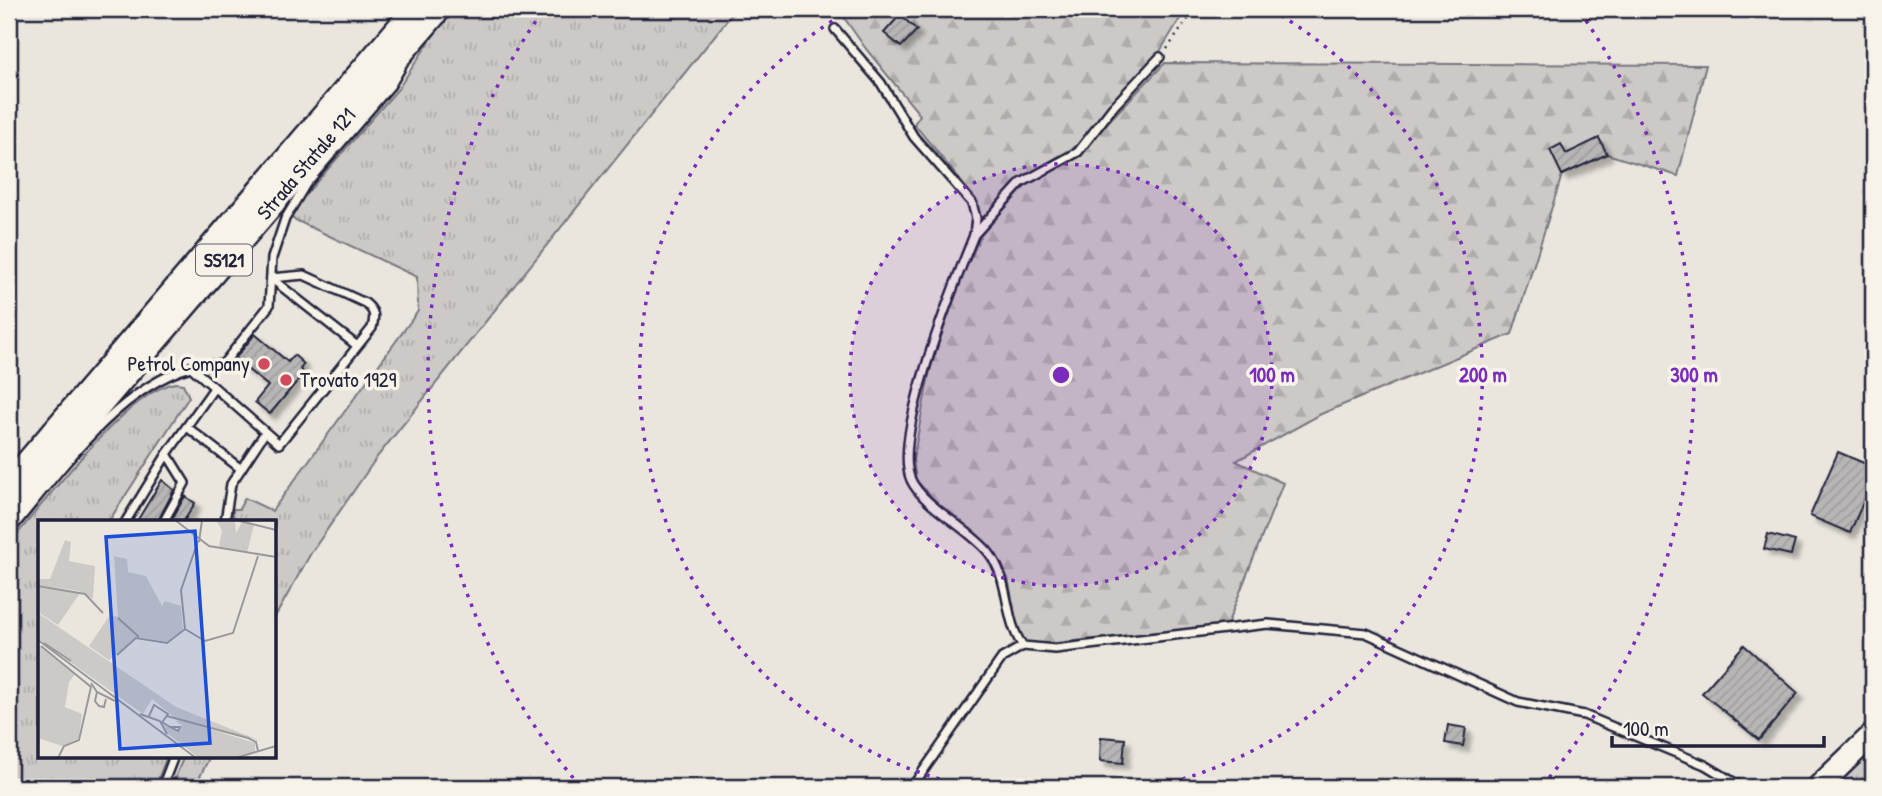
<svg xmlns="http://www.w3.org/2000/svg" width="1882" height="796" font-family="'Patrick Hand',sans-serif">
  <defs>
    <pattern id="grass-tufts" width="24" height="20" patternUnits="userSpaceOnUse" patternTransform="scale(1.75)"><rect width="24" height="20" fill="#cdc9c6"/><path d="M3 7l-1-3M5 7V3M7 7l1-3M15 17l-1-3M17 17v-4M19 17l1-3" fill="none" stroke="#b0acab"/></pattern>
    <pattern id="forest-firs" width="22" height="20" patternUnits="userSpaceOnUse" patternTransform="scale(1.75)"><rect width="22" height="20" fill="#cdc9c6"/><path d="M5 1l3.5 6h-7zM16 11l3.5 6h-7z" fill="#b0acab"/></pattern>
    <pattern id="building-hatch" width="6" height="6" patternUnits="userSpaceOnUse" patternTransform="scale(1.75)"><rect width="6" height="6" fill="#b8b6b5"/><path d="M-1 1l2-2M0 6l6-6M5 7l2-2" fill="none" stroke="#9e9c9d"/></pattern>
    <filter id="shadow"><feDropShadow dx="5.5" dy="5.5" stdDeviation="2" flood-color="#0004"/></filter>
  </defs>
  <rect width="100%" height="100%" fill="#eae6de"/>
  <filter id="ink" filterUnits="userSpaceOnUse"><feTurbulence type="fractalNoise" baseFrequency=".0143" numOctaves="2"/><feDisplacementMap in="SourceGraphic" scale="14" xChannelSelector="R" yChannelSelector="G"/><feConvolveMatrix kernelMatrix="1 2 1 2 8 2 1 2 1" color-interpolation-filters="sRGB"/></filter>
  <g filter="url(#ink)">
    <!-- grass -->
    <g fill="url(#grass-tufts)" stroke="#787680" stroke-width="2">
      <polygon points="451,9 736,9 377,457 311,553 275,617 275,521 233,521 233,509 239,509 245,498 272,511 418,311 417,277 291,218 299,202 398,89"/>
      <path d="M175 383 183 384 189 397 109 521H40V756H167L155 787H9V544C44 503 126 392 175 383Z"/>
      <polygon points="1873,746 1873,787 1830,787"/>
      <polygon points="184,756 210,756 195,787 171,787"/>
    </g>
    <!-- forest -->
    <g fill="url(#forest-firs)" stroke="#787680" stroke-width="2">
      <polygon points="838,9 1186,9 1156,58 1113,101 1078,145 1018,180 979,223 978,202 914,124 920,115 866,49"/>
      <polygon points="1165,63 1706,65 1678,176 1607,154 1562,175 1512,334 1321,414 1236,461 1283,483 1227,625 1036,645 1025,642 1018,630 1008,578 996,555 939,505 916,480 913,460 931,364 951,300 981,235 1029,182 1081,156 1107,123"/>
    </g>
    <!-- building -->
    <g fill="url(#building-hatch)" stroke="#22223b" stroke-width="2" filter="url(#shadow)">
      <polygon points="900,15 917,30 901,47 884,33"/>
      <polygon points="1599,138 1607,154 1562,175 1550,150 1561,144 1566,154"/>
      <polygon points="255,334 288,362 294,355 304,364 300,369 304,373 270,414 255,402 268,386 235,359"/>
      <polygon points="1838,452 1873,467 1873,479 1850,533 1810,516"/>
      <polygon points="162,480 174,490 158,521 137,521"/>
      <polygon points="185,496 195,503 184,521 171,521"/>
      <polygon points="1768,534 1795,541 1791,555 1764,549"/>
      <polygon points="1744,645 1798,693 1759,740 1702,693"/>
      <polygon points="1448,725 1466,728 1463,746 1445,743"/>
      <polygon points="1101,737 1125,739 1123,763 1100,761"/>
    </g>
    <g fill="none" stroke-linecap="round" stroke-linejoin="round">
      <!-- lane casing -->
      <g stroke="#22223b" stroke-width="12">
        <g id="lane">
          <path d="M835 29 881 83 914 137 972 203 976 218 974 235C956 280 891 437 911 480 923 506 970 529 989 553 1011 581 1003 619 1023 646L1055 649 1268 624 1366 633 1518 702 1584 715 1705 765 1742 787"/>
          <polyline points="974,235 1021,183 1078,152 1113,107 1160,57"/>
          <polyline points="272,279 356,345"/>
          <path d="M191 367 279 444 372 328C375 316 375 311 365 303L304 275 271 278"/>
          <polyline points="187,427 241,469"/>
          <polyline points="126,521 167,454 214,388"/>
          <polyline points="164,521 185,483 167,454"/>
          <polyline points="225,521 231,484 264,434"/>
          <path d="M9 532C57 475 117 388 191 367 200 364 213 365 223 364L269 306 272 258 285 219 306 184 391 85 401 68"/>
          <polyline points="162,787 174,756"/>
          <polyline points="912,787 1002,658 1023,646"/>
        </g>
      </g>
      <!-- secondary casing -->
      <g stroke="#22223b" stroke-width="26">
        <polyline id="secondary" points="1818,787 1873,734"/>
      </g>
      <!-- primary casing -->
      <g stroke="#22223b" stroke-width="28">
        <g id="primary">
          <polyline points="9,484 415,9"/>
          <path id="s1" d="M9 511 439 9"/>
        </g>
      </g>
      <!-- path -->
      <g stroke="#22223b" stroke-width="2.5" stroke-dasharray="2 5" stroke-linecap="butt">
        <polyline points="821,9 829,20"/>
        <polyline points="1167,49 1195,9"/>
      </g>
      <!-- lane -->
      <use href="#lane" stroke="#f7f3e8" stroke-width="7"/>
      <!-- secondary -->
      <use href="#secondary" stroke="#f7f3e8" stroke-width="21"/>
      <!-- primary -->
      <use href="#primary" stroke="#f7f3e8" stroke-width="23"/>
    </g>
  </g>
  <!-- distance rings -->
  <circle cx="1061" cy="375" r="211" fill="#7b2cbf" fill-opacity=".12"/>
  <g fill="none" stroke="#7b2cbf" stroke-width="3.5" stroke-dasharray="3.5 7">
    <circle cx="1061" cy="375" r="211"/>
    <path d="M970 787A422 422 0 0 1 850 10M1272 10A422 422 0 0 1 1152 787"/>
    <path d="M580 786A633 633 0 0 1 542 12M1580 12A633 633 0 0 1 1542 786"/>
  </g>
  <!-- markers -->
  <g fill="#d1495b" stroke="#f7f3e8" stroke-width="2.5">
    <circle cx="264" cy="364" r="7"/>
    <circle cx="286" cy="380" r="7"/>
  </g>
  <g text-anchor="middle" stroke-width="7" stroke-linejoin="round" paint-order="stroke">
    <!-- shield labels -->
    <rect fill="#f7f3e8" stroke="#62616f" stroke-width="2" x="196" y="244.5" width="56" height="31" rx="5"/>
    <g font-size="19" font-weight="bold" fill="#22223b">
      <text x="224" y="267">SS121</text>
    </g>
    <!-- street labels -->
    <g font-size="21" fill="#22223b" stroke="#f7f3e8">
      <text dy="7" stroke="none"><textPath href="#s1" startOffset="457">Strada Statale 121</textPath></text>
    </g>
    <!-- poi labels -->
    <g font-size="21" fill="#22223b" stroke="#f7f3e8" text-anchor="end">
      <text x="250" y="371">Petrol Company</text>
      <text x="300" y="387" text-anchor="start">Trovato 1929</text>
    </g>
  </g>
  <!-- overview -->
  <g transform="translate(38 520)">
    <rect width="238" height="238" fill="#eae6de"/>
    <path d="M178 0 197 1 198 13 204 2 216 5 209 33 181 27 184 10ZM0 93 138 187 223 221 136 197 114 179 105 194 0 119ZM0 124 37 154 31 162 27 187 44 194 41 218 24 226 0 218ZM143 200 217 223V231L192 238H161L129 213 125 204 140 212 144 205 137 201Z" fill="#cdc9c6"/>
    <path d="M27 20 33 22 31 41 57 46 55 79 41 71 0 65V59H12ZM76 36 89 39 90 52 108 56 124 86 127 81 143 86 145 109 129 122 100 117 71 140 51 126 72 95 80 97ZM0 66 42 73 20 105 0 92Z" fill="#cdc9c6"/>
    <path fill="none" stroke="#9a989d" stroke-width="2" d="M137 0 171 26 238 37M198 0 238 10M161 22 164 0M0 66 47 74 65 93M80 98 101 117M147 109 167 121 195 113 220 36M0 120 158 238M6 123 33 141M3 126 53 167 41 220 26 226 20 238M79 135 98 118 129 123 147 109 143 70 160 21M53 163 59 172 77 181M59 172 57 181 61 186 66 187 68 179M102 194 122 201 129 214M111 196 116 185 130 194 123 204M129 196 210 218 218 222 220 231M124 202 132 207 140 211 142 207H132M197 238 238 226"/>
    <path fill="#1d4ed8" fill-opacity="0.15" stroke="#1d4ed8" stroke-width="3.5" d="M157 11 172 223 82 229 68 17Z"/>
    <rect width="238" height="238" fill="none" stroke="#22223b" stroke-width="3.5"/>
  </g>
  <circle cx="1061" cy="375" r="10" fill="#7b2cbf" stroke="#f7f3e8" stroke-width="3.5"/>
  <g font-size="21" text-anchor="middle" font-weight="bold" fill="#7b2cbf" stroke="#f7f3e8" stroke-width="7" stroke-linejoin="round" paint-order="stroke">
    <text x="1272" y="382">100 m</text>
    <text x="1483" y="382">200 m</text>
    <text x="1694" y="382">300 m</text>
  </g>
  <!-- margin -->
  <rect width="1882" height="796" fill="none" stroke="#f7f3e8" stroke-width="35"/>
  <rect x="18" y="18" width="1847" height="761" fill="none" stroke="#22223b" stroke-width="2.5" filter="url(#ink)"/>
  <!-- scale -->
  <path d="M1612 736v10h212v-10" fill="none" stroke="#22223b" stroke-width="3.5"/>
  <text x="1623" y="736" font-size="21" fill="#22223b" stroke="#f7f3e8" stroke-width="5" paint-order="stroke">100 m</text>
</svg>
